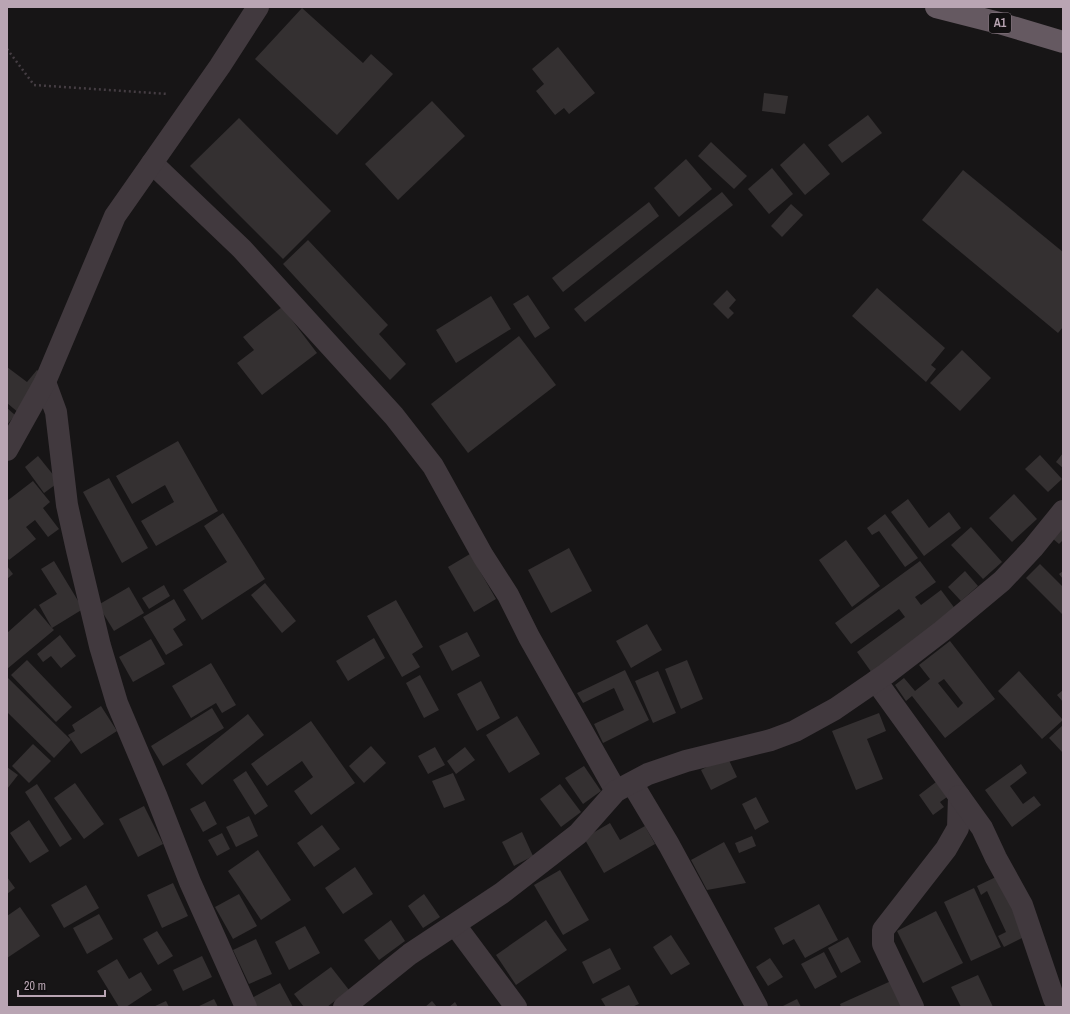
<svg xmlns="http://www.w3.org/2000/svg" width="1070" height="1014" font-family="'Archivo Narrow',sans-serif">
  <rect width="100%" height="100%" fill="#171516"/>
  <!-- building -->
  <g fill="#343031" fill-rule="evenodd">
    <polygon points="302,8 363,63 371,54 393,74 337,135 255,59"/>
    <polygon points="558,47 595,93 569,114 564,108 555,115 536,91 544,84 532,69"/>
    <polygon points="764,93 788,96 785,114 762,111"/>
    <polygon points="432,101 465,136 398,200 365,164"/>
    <polygon points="868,115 882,133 842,163 828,145"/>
    <polygon points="239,118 331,211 283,259 190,166"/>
    <polygon points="711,142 747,176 734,189 698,156"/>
    <polygon points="804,143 830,174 805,195 780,165"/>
    <polygon points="686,159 712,189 679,217 654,188"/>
    <polygon points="772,168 793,194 769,214 748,189"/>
    <polygon points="963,170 1063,252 1063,327 1058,333 922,220"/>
    <polygon points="722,192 733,205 585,322 574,309"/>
    <polygon points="649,202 659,216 563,292 552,278"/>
    <polygon points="791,204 803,215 782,237 771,226"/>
    <polygon points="308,240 388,325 379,334 406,364 390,380 283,264"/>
    <polygon points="877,288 945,348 931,365 936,369 926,382 852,316"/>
    <polygon points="727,290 736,300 729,308 734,313 728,319 713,304"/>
    <polygon points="528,295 550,328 535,338 513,304"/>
    <polygon points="491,296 511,329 456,363 436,330"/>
    <polygon points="282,307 317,353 262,395 237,363 254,350 243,337"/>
    <polygon points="519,336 556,385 468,453 431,404"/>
    <polygon points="962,350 991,378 960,411 930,383"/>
    <polygon points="7,367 27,382 37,370 47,378 19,413 7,403"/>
    <polygon points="7,408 15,415 7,425"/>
    <polygon points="178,441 218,511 156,546 141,521 174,502 165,485 132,504 116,476"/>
    <polygon points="1063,453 1063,468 1056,462"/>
    <polygon points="1040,455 1062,479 1048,492 1025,469"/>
    <polygon points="38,456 59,482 44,493 25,467"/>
    <polygon points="109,478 148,548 122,563 83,492"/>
    <polygon points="33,481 50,502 43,508 59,529 48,537 35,520 26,527 36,539 9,560 7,557 7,501"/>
    <polygon points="1014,494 1037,519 1012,542 989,518"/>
    <polygon points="908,499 929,528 949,512 961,528 924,556 891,512"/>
    <polygon points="223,513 265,579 202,620 183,590 227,562 204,526"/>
    <polygon points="885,514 918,558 905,567 879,531 872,535 867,528"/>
    <polygon points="971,527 1002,562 983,579 951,545"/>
    <polygon points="1063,527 1063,540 1059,544 1052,538"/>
    <polygon points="846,540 880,586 852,607 819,560"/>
    <polygon points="569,548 592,591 551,613 528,570"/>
    <polygon points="470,554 496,599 474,612 448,567"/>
    <polygon points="54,561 83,609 52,628 54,630 7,669 7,633 35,608 52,628 39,605 57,594 41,569"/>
    <polygon points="920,561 936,582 915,597 921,605 941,590 956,610 872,673 857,652 905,617 899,609 851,644 835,623"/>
    <polygon points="1040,564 1063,587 1063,615 1026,578"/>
    <polygon points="7,566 13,574 7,579"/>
    <polygon points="965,571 978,586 961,601 948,587"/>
    <polygon points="1063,571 1063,579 1059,574"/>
    <polygon points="265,583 296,621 282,633 251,595"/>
    <polygon points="164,585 170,596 149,609 142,598"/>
    <polygon points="129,587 144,613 114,631 98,605"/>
    <polygon points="174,599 186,620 173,629 183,645 166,655 143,617"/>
    <polygon points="396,600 423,647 412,654 420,667 402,677 367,616"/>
    <polygon points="647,624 662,650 631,668 616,641"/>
    <polygon points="467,632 480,656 452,671 439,646"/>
    <polygon points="60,635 76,656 61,668 51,656 43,662 37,654"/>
    <polygon points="374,638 385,658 348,681 336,661"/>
    <polygon points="151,639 165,664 133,682 119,657"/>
    <path d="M950 641 995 699 945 738 912 696 906 701 895 685 904 678 915 691 930 679 919 665ZM944 679 963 703 958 708 938 683Z"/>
    <polygon points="27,660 72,707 56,722 11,675"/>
    <polygon points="687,660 703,699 681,709 665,669"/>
    <polygon points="211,663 236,705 222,713 216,703 191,718 172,686"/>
    <polygon points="625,670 649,720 603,743 594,724 624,710 614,688 583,703 577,693"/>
    <polygon points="658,671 676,713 653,723 635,681"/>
    <polygon points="1019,671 1063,720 1042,739 998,691"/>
    <polygon points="420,675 439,710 424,718 406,683"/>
    <polygon points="8,678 71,740 54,758 7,712"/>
    <polygon points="481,681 500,718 477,731 457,694"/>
    <polygon points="1063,690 1063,702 1057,695"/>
    <polygon points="101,706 117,731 81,754 68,735 75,731 72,725"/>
    <polygon points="212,708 224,728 163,766 151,746"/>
    <polygon points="879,713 886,731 867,739 883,779 856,790 832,731"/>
    <polygon points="248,714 264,735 202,785 186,764"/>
    <polygon points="517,716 540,754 509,773 486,735"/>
    <polygon points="311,721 355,783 311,815 294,791 313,777 302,761 267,786 251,764"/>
    <polygon points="1063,725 1063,753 1049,738"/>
    <polygon points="33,744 51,761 29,783 12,766"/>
    <polygon points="371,746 386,763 364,783 349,766"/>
    <polygon points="435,747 445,765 428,774 418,756"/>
    <polygon points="465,747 475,760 456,774 447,761"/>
    <polygon points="727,756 737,777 711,790 701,770"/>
    <polygon points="1021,764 1027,773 1010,786 1023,804 1034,796 1041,805 1012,827 985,790"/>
    <polygon points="584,766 601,791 583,804 565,778"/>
    <polygon points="7,767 18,775 7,789"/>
    <polygon points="246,771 268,806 255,815 233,780"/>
    <polygon points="453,773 465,800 444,808 432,781"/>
    <polygon points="936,782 947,797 940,802 944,807 933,815 919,795"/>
    <polygon points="75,783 104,824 84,839 54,798"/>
    <polygon points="37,784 72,839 60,847 25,792"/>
    <polygon points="560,784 581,812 561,827 540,799"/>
    <polygon points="756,797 769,822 755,830 742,804"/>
    <polygon points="205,801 217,824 203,832 190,809"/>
    <polygon points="144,806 163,844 138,857 119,819"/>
    <polygon points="249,816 258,836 236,847 226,827"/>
    <polygon points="29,820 49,851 30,863 10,833"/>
    <polygon points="610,823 620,840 645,826 655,844 604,873 584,838"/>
    <polygon points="322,825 340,849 314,867 297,843"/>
    <polygon points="522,832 533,856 514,866 502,842"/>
    <polygon points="222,833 230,849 217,856 208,840"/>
    <polygon points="752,836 756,846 739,853 735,843"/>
    <polygon points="724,842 746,883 707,890 691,860"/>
    <polygon points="258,850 291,900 261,920 228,871"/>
    <polygon points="355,867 373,894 343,914 325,888"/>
    <polygon points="560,870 589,920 563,935 534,885"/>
    <polygon points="998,876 1026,936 1004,947 998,936 1006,932 987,891 981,895 977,886"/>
    <polygon points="7,877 15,888 7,894"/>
    <polygon points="173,883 188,916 162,928 147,895"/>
    <polygon points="86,885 99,908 64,928 51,905"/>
    <polygon points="974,888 1001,947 971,961 944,902"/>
    <polygon points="239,894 257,926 233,939 215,907"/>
    <polygon points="424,894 440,917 423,928 408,906"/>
    <polygon points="819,904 838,940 805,958 794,939 783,945 774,928"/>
    <polygon points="20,907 40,936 7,958 7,916"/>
    <polygon points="936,911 963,963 923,983 897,931"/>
    <polygon points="99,914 113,939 87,954 73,928"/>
    <polygon points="391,920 405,941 379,960 364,940"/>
    <polygon points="546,920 567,950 516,985 496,955"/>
    <polygon points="305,926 320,953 289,970 275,942"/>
    <polygon points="157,931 173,956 158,965 143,939"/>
    <polygon points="671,935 690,964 671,975 653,947"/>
    <polygon points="848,937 861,962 841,973 828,948"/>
    <polygon points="256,939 272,974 249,984 233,950"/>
    <polygon points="610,948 621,969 593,984 582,962"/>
    <polygon points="824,952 837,977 815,989 801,964"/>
    <polygon points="202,956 212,977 183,991 173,970"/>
    <polygon points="770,958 783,977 768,986 756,967"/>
    <polygon points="117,959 129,979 141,972 152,990 126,1007 119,1007 97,971"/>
    <polygon points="331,967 349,990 327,1007 304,1007 294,994"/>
    <polygon points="978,975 993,1007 961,1007 951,987"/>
    <polygon points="891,981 903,1007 841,1007 840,1004"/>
    <polygon points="280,983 293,1007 255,1007 250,999"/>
    <polygon points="629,985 639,1004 632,1007 606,1007 601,999"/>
    <polygon points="214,999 218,1007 197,1007"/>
    <polygon points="797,999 801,1007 781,1007"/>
    <polygon points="166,1001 169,1007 153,1007"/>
    <polygon points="432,1001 437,1007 425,1007"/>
    <polygon points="455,1002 458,1007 449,1007"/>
  </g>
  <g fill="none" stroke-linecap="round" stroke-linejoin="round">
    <!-- path -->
    <polyline stroke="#453d43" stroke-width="2.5" stroke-dasharray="2 3" stroke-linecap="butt" points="7,49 34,85 168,94"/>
    <!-- minor -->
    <g stroke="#41393e" stroke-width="22">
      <polyline points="152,163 242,249 394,416 433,466 483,556 508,595 529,637 616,791"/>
      <polyline points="45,382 56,412 67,505 77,550 100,646 117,703 156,795 190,882 246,1007"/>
      <polyline points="7,450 45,382 115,216 220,66 258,7"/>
      <polyline points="876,681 959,796 958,828 946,849 883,930 883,944 913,1007"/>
      <polyline points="632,783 669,845 757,1007"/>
      <polyline points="959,796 982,828 996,858 1022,905 1054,999 1061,1007"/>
      <polyline points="455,925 516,1007"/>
      <polyline points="344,1007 410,954 502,893 578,834 616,791 648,774 686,761 771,740 795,731 835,709 886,674 942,631 1002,581 1033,548 1063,511"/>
    </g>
    <!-- trunk -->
    <polyline stroke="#655961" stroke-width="22" points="936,7 999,23 1063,42"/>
  </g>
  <g text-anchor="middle" stroke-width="3" stroke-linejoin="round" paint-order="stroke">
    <!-- shield labels -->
    <rect fill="#121011" stroke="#877882" stroke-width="1" x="989" y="13" width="22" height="20" rx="3"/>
    <g font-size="12" font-weight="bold" fill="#b9a5b3">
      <text x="1000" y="27">A1</text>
    </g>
  </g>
  <!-- border -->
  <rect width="1070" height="1014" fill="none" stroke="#b9a5b3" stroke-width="16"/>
  <!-- scale -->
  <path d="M18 990v6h87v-6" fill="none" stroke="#b9a5b3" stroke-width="2"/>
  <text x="24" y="990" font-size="12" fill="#b9a5b3" stroke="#121011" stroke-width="3" paint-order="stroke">20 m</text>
</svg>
